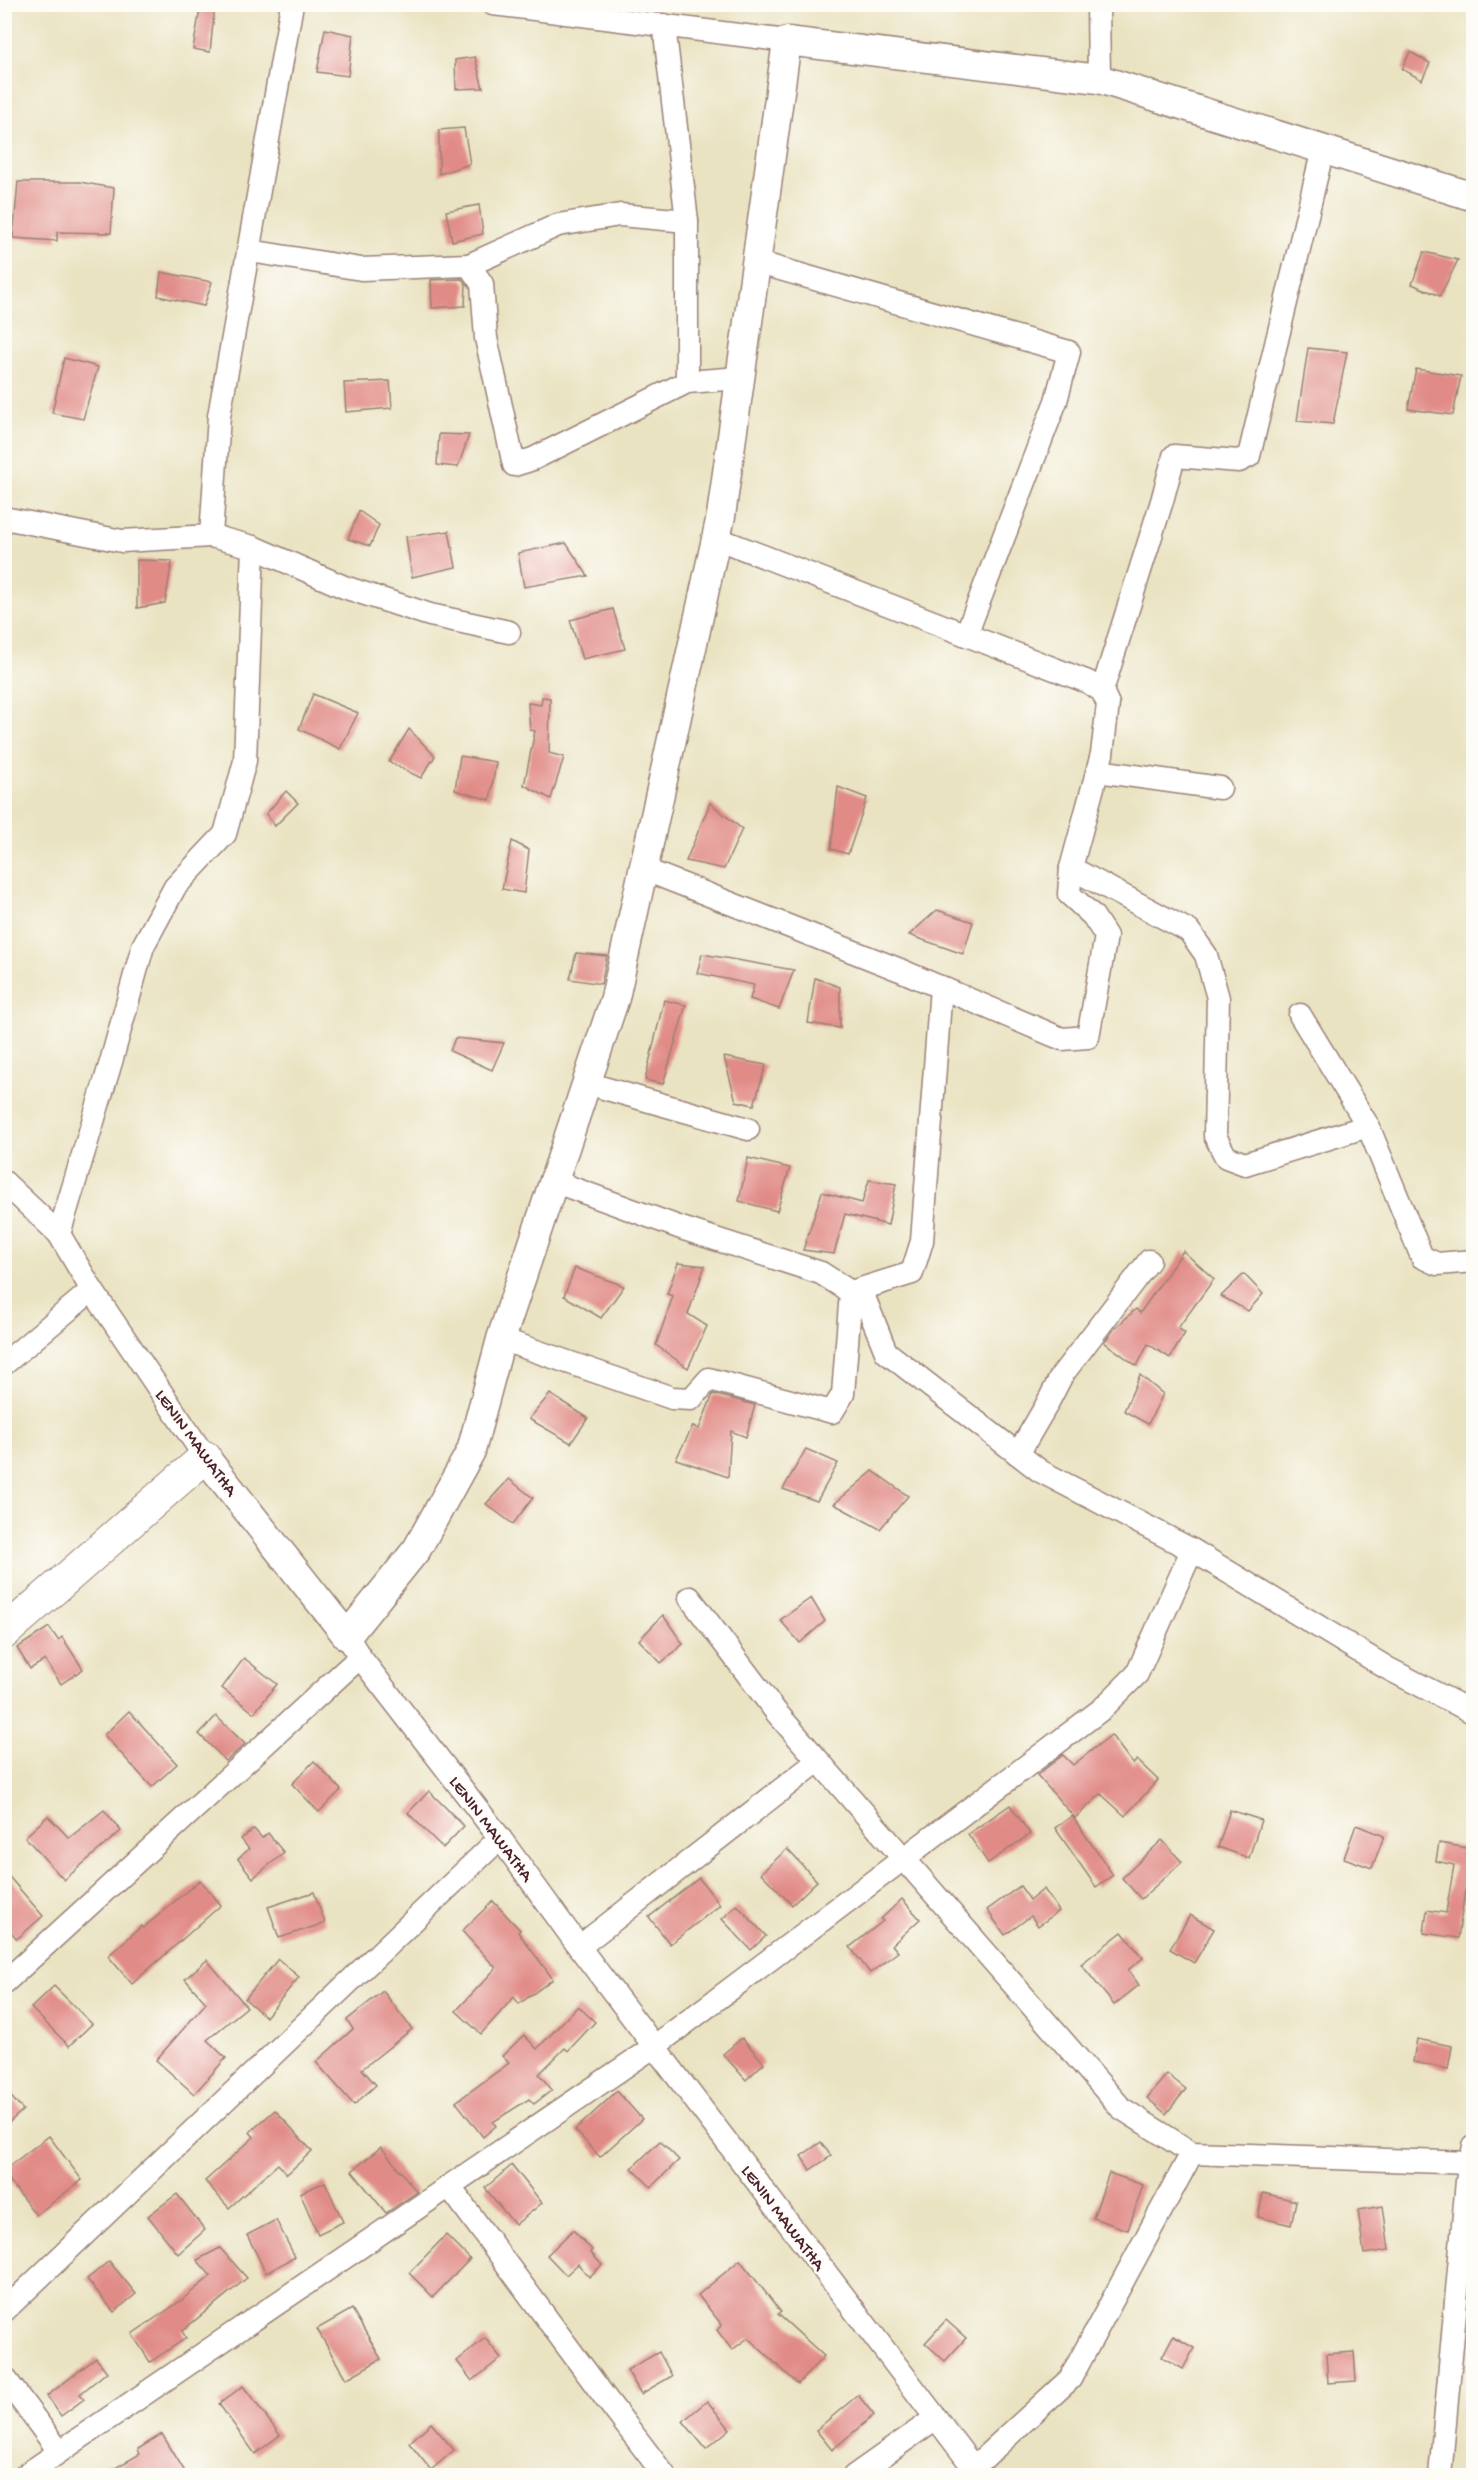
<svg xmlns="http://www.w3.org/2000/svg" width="1478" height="2480" font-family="'Gochi Hand',sans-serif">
  <rect width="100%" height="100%" fill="#fdfcf7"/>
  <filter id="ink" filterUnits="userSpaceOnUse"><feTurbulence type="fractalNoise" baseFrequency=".0167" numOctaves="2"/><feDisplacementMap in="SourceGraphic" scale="12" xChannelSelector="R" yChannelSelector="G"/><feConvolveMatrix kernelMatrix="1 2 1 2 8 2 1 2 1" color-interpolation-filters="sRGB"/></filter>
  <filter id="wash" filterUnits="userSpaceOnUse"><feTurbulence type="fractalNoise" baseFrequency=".008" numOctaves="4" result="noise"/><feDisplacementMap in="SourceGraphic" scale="24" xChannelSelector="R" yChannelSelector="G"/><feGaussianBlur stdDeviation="1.35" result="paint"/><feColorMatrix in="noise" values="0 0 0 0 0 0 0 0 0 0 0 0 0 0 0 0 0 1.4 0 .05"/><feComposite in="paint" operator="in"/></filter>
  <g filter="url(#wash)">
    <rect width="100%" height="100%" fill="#eae3c2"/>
    <g id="blocks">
      <!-- building -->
      <g fill="#e18b87">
        <polygon points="201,4 215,4 210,52 193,49"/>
        <polygon points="325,29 353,35 348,76 317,72"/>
        <polygon points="1410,52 1430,63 1422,80 1402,69"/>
        <polygon points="475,57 483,88 456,89 455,60"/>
        <polygon points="464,128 470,164 439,174 439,130"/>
        <polygon points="18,182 79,182 114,188 111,233 57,232 57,241 13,238"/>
        <polygon points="479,205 483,234 452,241 446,211"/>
        <polygon points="1424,252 1458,260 1440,296 1412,284"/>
        <polygon points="161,272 212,282 204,306 158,296"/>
        <polygon points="462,279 466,284 465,306 432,308 431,280"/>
        <polygon points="1308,348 1347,352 1333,424 1297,421"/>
        <polygon points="64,358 98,367 83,419 52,413"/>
        <polygon points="1416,369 1461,376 1453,415 1408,409"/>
        <polygon points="390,381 392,408 346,412 344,383"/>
        <polygon points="439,434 469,435 458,467 437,465"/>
        <polygon points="359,511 379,525 370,546 348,539"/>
        <polygon points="449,531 456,567 412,577 406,537"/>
        <polygon points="566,543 588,576 524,587 518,553"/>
        <polygon points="137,560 172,561 165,603 137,608"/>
        <polygon points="613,609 625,649 582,659 570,620"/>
        <polygon points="313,694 358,713 340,749 299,729"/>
        <polygon points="542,697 550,698 549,753 564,757 551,799 524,785 535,731 530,730 528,703 541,705"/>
        <polygon points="409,729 435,756 421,778 389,762"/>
        <polygon points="460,756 496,762 490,800 455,790"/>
        <polygon points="838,787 867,798 848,854 831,849"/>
        <polygon points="286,791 298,803 275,826 266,814"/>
        <polygon points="710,803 742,829 724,869 686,861"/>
        <polygon points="512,841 529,850 524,893 502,889"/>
        <polygon points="937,910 973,922 963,954 909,935"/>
        <polygon points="576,953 607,956 601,984 570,979"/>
        <polygon points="702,954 794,970 779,1009 750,999 754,985 697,973"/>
        <polygon points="815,978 840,987 840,1028 808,1023"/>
        <polygon points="664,1000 686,1005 663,1084 645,1080"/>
        <polygon points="455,1038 504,1043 492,1070 450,1051"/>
        <polygon points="724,1057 766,1065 754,1105 736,1101"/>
        <polygon points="748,1158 790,1168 777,1211 739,1201"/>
        <polygon points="869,1180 896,1184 888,1225 845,1214 834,1254 803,1250 822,1192 862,1203"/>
        <polygon points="1183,1251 1214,1279 1178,1328 1185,1333 1170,1358 1148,1344 1137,1366 1104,1342 1115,1328 1136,1309 1140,1313"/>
        <polygon points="678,1263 705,1266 688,1314 707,1326 688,1368 656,1345 673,1296 667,1294"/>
        <polygon points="575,1268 624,1286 601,1318 564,1296"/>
        <polygon points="1244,1274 1263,1294 1248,1311 1221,1296"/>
        <polygon points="1140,1375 1163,1394 1148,1424 1124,1411"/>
        <polygon points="550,1394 588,1418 571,1443 529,1419"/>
        <polygon points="713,1394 755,1405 746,1437 731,1431 728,1477 676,1459 693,1426 699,1429"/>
        <polygon points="806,1449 838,1463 817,1501 783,1489"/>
        <polygon points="873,1471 908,1496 880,1529 834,1504"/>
        <polygon points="509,1479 533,1498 513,1524 486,1504"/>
        <polygon points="811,1598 825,1621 800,1643 780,1620"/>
        <polygon points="663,1615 683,1644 661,1663 639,1640"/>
        <polygon points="49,1627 58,1640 62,1637 83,1669 61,1684 45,1660 30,1669 17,1648"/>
        <polygon points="244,1658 277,1684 254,1713 222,1688"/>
        <polygon points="129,1711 177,1764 152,1787 104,1735"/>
        <polygon points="216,1716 245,1744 226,1761 199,1734"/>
        <polygon points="1111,1735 1133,1764 1137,1760 1158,1780 1125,1816 1101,1794 1075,1818 1037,1775 1063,1755 1073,1765"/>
        <polygon points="314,1761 341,1790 319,1812 292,1784"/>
        <polygon points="429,1791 464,1826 443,1848 408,1813"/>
        <polygon points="1010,1805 1030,1834 988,1863 968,1834"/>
        <polygon points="104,1810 121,1831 64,1880 25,1837 48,1816 69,1838"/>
        <polygon points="1230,1810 1261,1820 1249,1858 1218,1847"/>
        <polygon points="1072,1816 1113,1875 1096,1887 1055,1828"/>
        <polygon points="1356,1825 1384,1836 1372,1868 1344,1858"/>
        <polygon points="254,1829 262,1838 268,1833 284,1853 253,1878 238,1859 249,1849 241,1839"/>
        <polygon points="1162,1840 1182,1862 1141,1899 1122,1878"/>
        <polygon points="1439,1843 1473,1849 1473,1865 1469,1892 1465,1891 1458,1938 1424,1933 1427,1910 1446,1913 1454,1865 1436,1861"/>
        <polygon points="787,1849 817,1881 792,1905 761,1873"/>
        <polygon points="4,1871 43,1916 17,1939 4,1924"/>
        <polygon points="699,1878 720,1905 670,1944 649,1917"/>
        <polygon points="200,1880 221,1905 132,1984 108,1956 142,1926 143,1928"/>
        <polygon points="1020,1886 1030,1900 1044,1889 1059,1911 1038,1926 1031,1916 1005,1935 987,1910"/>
        <polygon points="314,1892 325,1923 279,1938 268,1907"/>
        <polygon points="902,1899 920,1919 892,1945 898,1952 870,1973 850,1947 883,1921 881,1919"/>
        <polygon points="493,1901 520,1930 518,1932 553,1979 519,2004 514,1997 481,2034 456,2011 496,1968 462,1931"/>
        <polygon points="737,1905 766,1936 751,1950 722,1919"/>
        <polygon points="1190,1915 1214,1929 1194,1963 1170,1949"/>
        <polygon points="1122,1932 1143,1958 1128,1970 1139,1985 1114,2005 1081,1964"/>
        <polygon points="278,1959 299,1977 266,2017 245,1999"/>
        <polygon points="207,1960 247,2007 207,2040 226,2058 194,2094 156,2060 206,2003 185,1979"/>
        <polygon points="54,1986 92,2024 69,2046 31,2008"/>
        <polygon points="383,1991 412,2029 362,2069 376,2085 354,2105 316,2062 353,2029 347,2020"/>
        <polygon points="578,2006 595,2022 568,2051 565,2048 539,2074 552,2090 534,2104 529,2099 493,2122 496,2126 483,2137 456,2102 509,2063 502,2056 524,2035 537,2049"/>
        <polygon points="742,2038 764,2063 746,2080 723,2054"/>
        <polygon points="1417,2039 1452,2046 1448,2069 1413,2062"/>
        <polygon points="1167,2074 1186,2089 1166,2114 1147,2098"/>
        <polygon points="4,2089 23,2110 4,2127"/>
        <polygon points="617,2091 642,2119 600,2157 575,2130"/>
        <polygon points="275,2110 312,2151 287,2174 278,2164 229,2208 205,2181 254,2137 250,2132"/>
        <polygon points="49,2136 82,2180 36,2215 4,2174 4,2170"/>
        <polygon points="660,2141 679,2160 651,2187 632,2168"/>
        <polygon points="821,2142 831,2156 810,2170 801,2156"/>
        <polygon points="381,2147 417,2192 386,2213 352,2171"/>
        <polygon points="512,2165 542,2203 515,2225 485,2188"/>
        <polygon points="1109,2173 1143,2185 1128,2230 1093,2218"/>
        <polygon points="325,2182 343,2222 318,2234 300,2193"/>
        <polygon points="1263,2193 1296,2201 1291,2225 1258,2217"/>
        <polygon points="177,2194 205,2230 178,2254 148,2216"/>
        <polygon points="1383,2206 1389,2250 1364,2254 1358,2210"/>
        <polygon points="276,2220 295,2257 266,2273 247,2235"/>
        <polygon points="573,2230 592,2250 590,2252 602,2265 589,2277 578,2264 566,2275 547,2255"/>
        <polygon points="446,2235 470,2259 433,2297 409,2273"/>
        <polygon points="220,2248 247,2278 182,2331 186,2338 150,2362 132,2334 179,2302 211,2276 197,2260"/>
        <polygon points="740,2260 781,2312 778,2314 824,2356 798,2384 748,2338 732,2350 717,2330 722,2325 698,2295"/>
        <polygon points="109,2261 136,2294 114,2312 87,2279"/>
        <polygon points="352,2309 381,2359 346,2379 317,2329"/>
        <polygon points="946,2320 966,2338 945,2361 925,2343"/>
        <polygon points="1173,2336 1194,2348 1183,2369 1162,2357"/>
        <polygon points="485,2338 501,2358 472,2381 457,2361"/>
        <polygon points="659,2352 672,2376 641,2394 627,2370"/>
        <polygon points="1354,2352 1356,2381 1328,2383 1326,2354"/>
        <polygon points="96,2358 107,2372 80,2394 84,2399 61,2416 47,2396"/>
        <polygon points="243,2386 280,2435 255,2454 219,2404"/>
        <polygon points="858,2395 874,2415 832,2450 816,2430"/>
        <polygon points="707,2401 730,2429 706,2449 683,2421"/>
        <polygon points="431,2423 454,2450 431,2470 409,2443"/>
        <polygon points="162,2434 187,2475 103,2475 140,2454 138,2449"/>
      </g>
    </g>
  </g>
  <g filter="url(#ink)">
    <use href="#blocks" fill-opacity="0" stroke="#9a8176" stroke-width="1.5"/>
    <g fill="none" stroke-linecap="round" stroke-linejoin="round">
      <!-- minor casing -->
      <g stroke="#9a8176" stroke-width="25">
        <g id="minor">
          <polyline points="493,4 787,41"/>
          <polyline points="1098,4 1099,79"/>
          <polyline points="664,25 687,221 687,382"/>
          <polyline points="250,251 361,269 469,265 482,284 486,338 514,465 533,459 687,382 740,378"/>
          <polyline points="756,262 1069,352 1056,401 966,635"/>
          <polyline points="469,265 558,225 620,215 687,221"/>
          <polyline points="4,518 122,541 211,536"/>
          <polyline points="253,547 344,587 430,615 509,632"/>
          <polyline points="1102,691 1162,501 1174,456 1239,461 1249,456 1323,149"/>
          <polyline points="1098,771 1220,788"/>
          <polyline points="1071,868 1189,931 1206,955 1218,998 1215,1136 1226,1157 1245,1164 1368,1126"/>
          <polyline points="643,869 900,970 1062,1039 1088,1037 1106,936 1093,916 1069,894 1071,868 1102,754 1108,704 1102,691 1088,682 716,538"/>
          <polyline points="1300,1015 1368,1126 1422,1257 1437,1264 1474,1261"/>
          <polyline points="586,1083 748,1129"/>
          <polyline points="553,1181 681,1228 821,1273 866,1302 886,1352 1040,1471 1192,1550 1387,1668 1474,1713"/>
          <polyline points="4,1182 59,1234 92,1290 205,1457"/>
          <polyline points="59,1234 111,1062 143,946 175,887 225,834 245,761 253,547 211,536 219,416 292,4"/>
          <polyline points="501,1339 672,1398 691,1399 709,1379 832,1412 843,1394 851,1292 912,1273 922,1241 941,987"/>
          <polyline points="4,1364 92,1290"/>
          <polyline points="1018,1454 1046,1406 1062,1375 1149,1261"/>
          <polyline points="690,1598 776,1712 1121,2108 1192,2153 1470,2163"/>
          <polyline points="347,1636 360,1657 500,1838 579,1947 980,2476"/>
          <polyline points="579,1947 818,1761"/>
          <polyline points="4,1983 360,1657"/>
          <polyline points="449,2186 604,2396 665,2476"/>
          <polyline points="4,2311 500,1838"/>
          <polyline points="4,2377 59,2451"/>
          <polyline points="974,2467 1070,2379 1192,2153"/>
          <polyline points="24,2476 655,2046 1102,1709 1137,1674 1192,1550"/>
          <polyline points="854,2476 936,2418"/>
          <polyline points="1440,2476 1467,2181 1474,2146"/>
        </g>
      </g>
      <!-- tertiary casing -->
      <g stroke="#9a8176" stroke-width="31">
        <polyline id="tertiary" points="205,1457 347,1636 417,1549 471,1451 501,1339 615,998 721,516 787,41 1099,79 1474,197"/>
      </g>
      <!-- secondary casing -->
      <g stroke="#9a8176" stroke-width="34">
        <polyline id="secondary" points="4,1633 205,1457"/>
      </g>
      <!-- minor -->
      <use href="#minor" stroke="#fff" stroke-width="22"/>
      <!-- tertiary -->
      <use href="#tertiary" stroke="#fff" stroke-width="28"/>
      <!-- secondary -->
      <use href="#secondary" stroke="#fff" stroke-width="32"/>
    </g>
  </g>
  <g text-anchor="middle" stroke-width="5" stroke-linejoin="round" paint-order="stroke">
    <!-- street labels -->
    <g font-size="18" fill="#4a1f2b" stroke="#fdfcf7">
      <text transform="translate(197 1442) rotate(54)" y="6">LENIN MAWATHA</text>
      <text transform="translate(492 1828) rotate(53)" y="6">LENIN MAWATHA</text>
      <text transform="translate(784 2217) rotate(53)" y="6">LENIN MAWATHA</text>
    </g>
  </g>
  <!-- margin -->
  <rect width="1478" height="2480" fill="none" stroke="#fdfcf7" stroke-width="24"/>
</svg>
